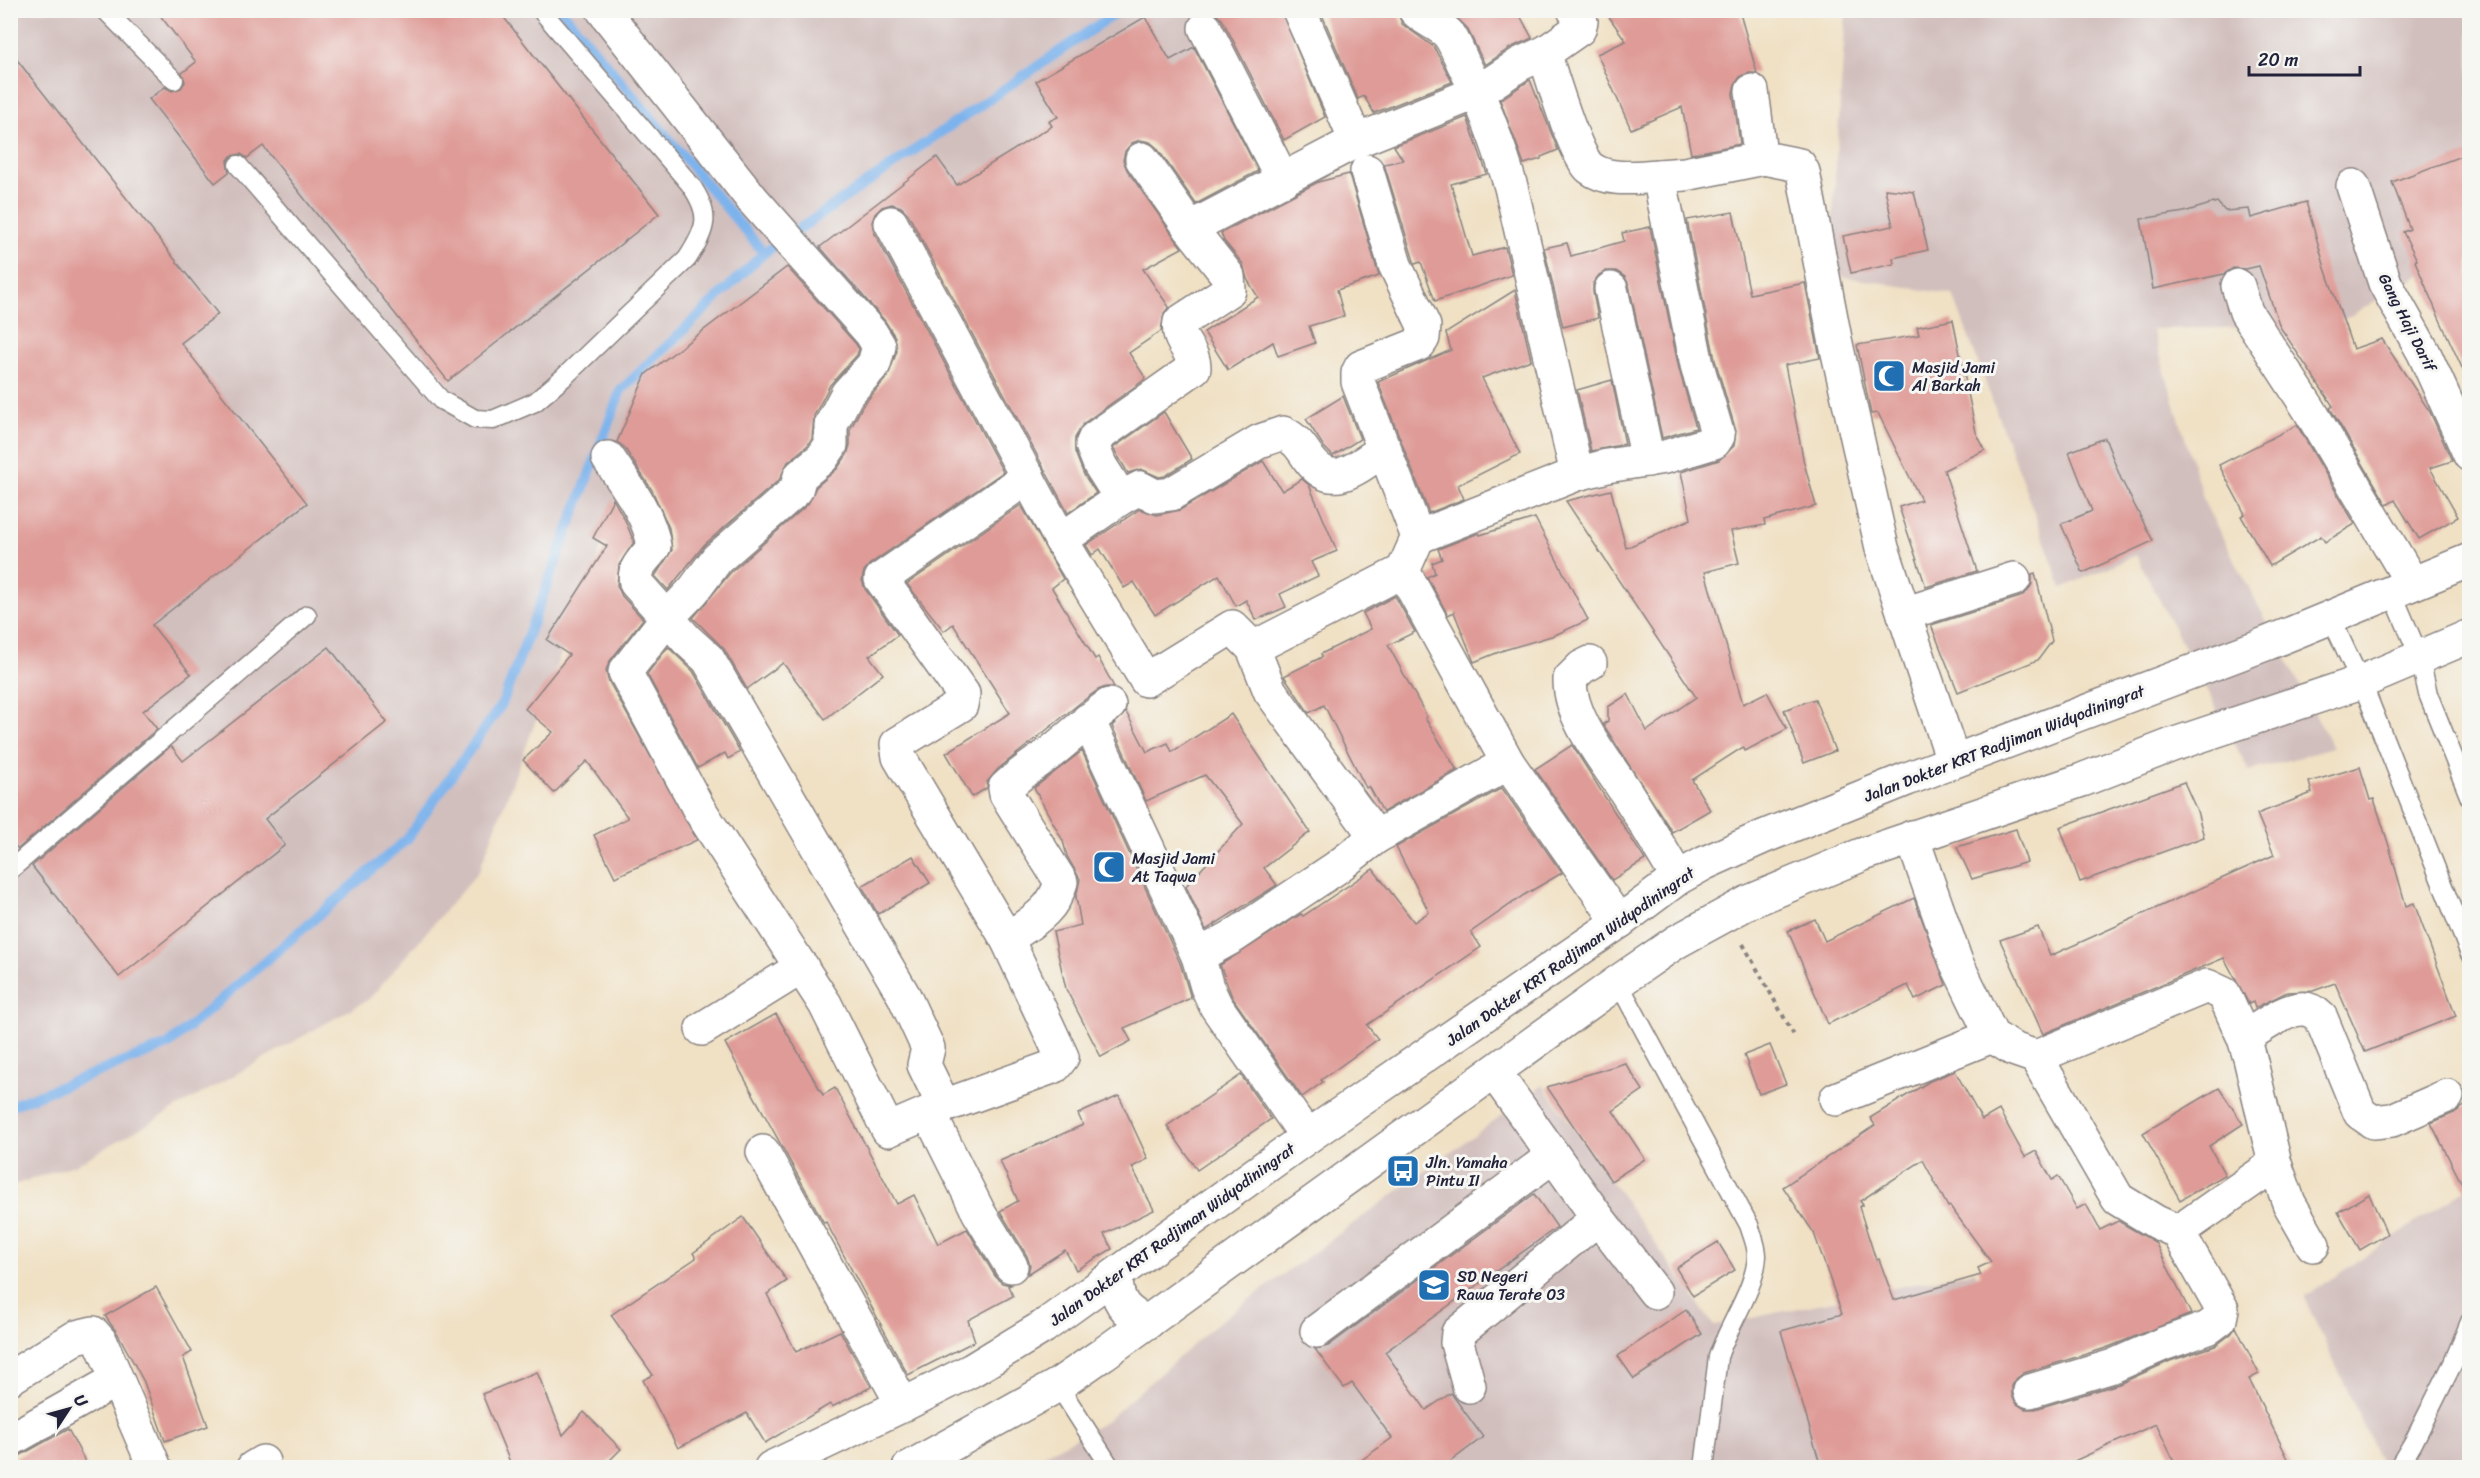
<svg xmlns="http://www.w3.org/2000/svg" width="2480" height="1478" font-family="Sriracha,sans-serif">
  <rect width="100%" height="100%" fill="#f6f6f2"/>
  <filter id="ink" filterUnits="userSpaceOnUse"><feTurbulence type="fractalNoise" baseFrequency=".0167" numOctaves="2"/><feDisplacementMap in="SourceGraphic" scale="12" xChannelSelector="R" yChannelSelector="G"/><feConvolveMatrix kernelMatrix="1 2 1 2 8 2 1 2 1" color-interpolation-filters="sRGB"/></filter>
  <filter id="wash" filterUnits="userSpaceOnUse"><feTurbulence type="fractalNoise" baseFrequency=".008" numOctaves="4" result="noise"/><feDisplacementMap in="SourceGraphic" scale="24" xChannelSelector="R" yChannelSelector="G"/><feGaussianBlur stdDeviation="1.35" result="paint"/><feColorMatrix in="noise" values="0 0 0 0 0 0 0 0 0 0 0 0 0 0 0 0 0 1.4 0 .05"/><feComposite in="paint" operator="in"/></filter>
  <g filter="url(#wash)">
    <rect width="100%" height="100%" fill="#f0e1c5"/>
    <!-- industrial -->
    <g fill="#d1bfbd">
      <polygon points="10,11 1229,11 1190,61 628,476 479,871 369,999 77,1164 11,1186"/>
      <polygon points="1846,11 2469,11 2469,246 2333,326 2152,329 2205,504 2333,748 2249,771 2136,555 2062,588 1953,295 1829,274"/>
      <polygon points="1543,1085 1714,1326 1975,1271 2048,1467 1020,1468 1105,1422 1220,1321"/>
      <polygon points="2469,1187 2469,1467 2383,1467 2304,1297"/>
    </g>
    <g fill="none" stroke-linecap="round" stroke-linejoin="round">
      <!-- stream -->
      <g stroke="#7db3ec" stroke-width="10">
        <polyline points="561,10 764,253"/>
        <polyline points="10,1106 168,1045 407,839 502,704 621,390 764,253 1120,10"/>
      </g>
    </g>
    <g id="blocks">
      <!-- building -->
      <g fill="#df9b97" fill-rule="evenodd">
        <polygon points="156,10 498,10 659,214 448,381 263,146 247,158 241,154 231,156 227,162 229,172 215,183 149,99 165,87 172,91 181,88 185,82 182,73 196,62"/>
        <polygon points="1211,10 1281,10 1325,117 1284,140 1222,19"/>
        <polygon points="1320,10 1397,10 1402,24 1434,47 1452,82 1374,113 1364,96 1358,99"/>
        <polygon points="1449,10 1517,10 1532,38 1510,48 1485,65 1467,28"/>
        <polygon points="1604,10 1739,10 1757,73 1749,73 1741,76 1735,84 1733,93 1740,144 1691,154 1682,107 1631,129 1597,54 1626,41"/>
        <polygon points="1145,17 1170,60 1194,47 1258,171 1196,204 1157,148 1150,142 1140,140 1132,143 1125,151 1123,160 1127,170 1182,248 1143,269 1169,307 1164,313 1161,331 1129,353 1145,377 1144,380 1084,423 1075,438 1075,452 1084,475 1096,493 1068,513 908,214 901,207 892,204 882,207 875,214 872,222 874,232 1003,472 870,564 864,571 862,580 865,589 898,635 869,656 883,674 825,719 783,663 747,689 724,649 693,618 731,572 808,504 816,487 837,469 847,455 850,445 850,430 863,405 888,376 897,351 895,337 885,321 820,247 937,157 957,185 1052,126 1049,121 1058,117 1036,81"/>
        <polygon points="10,51 218,314 181,343 307,503 152,625 191,674 143,711 157,729 18,849 10,840"/>
        <polygon points="1530,80 1558,150 1541,157 1541,159 1524,164 1500,100"/>
        <polygon points="1467,117 1487,174 1451,184 1472,256 1505,247 1512,275 1435,301 1421,262 1415,264 1413,258 1384,164 1403,160 1394,146"/>
        <polygon points="2469,153 2469,383 2436,311 2415,261 2417,260 2403,232 2410,229 2392,182"/>
        <polygon points="1349,174 1379,276 1337,290 1344,316 1309,326 1315,343 1278,356 1273,342 1228,370 1204,332 1258,297 1247,279 1243,264 1224,241 1221,233 1318,182"/>
        <polygon points="1885,189 1914,192 1928,250 1893,258 1894,264 1851,273 1843,236 1893,226"/>
        <polygon points="2217,202 2225,211 2249,209 2251,218 2306,202 2325,268 2353,349 2382,339 2430,412 2452,461 2430,468 2458,517 2419,539 2395,500 2387,505 2330,408 2333,406 2280,327 2259,266 2246,269 2233,268 2224,274 2153,289 2141,219 2184,212"/>
        <polygon points="1733,212 1750,294 1805,283 1820,358 1785,365 1804,463 1816,506 1764,520 1765,525 1731,531 1739,563 1705,572 1743,704 1767,692 1787,729 1745,751 1743,747 1692,780 1710,810 1672,832 1603,724 1608,721 1608,707 1628,694 1647,731 1696,697 1566,501 1611,490 1626,548 1691,519 1681,472 1719,460 1734,446 1736,431 1715,360 1687,220"/>
        <polygon points="1650,227 1679,369 1696,428 1662,438 1629,285 1625,277 1616,271 1606,271 1599,275 1593,283 1593,292 1598,318 1563,327 1544,248 1567,243 1571,256 1624,241 1622,233"/>
        <polygon points="787,267 856,344 859,349 857,355 830,385 814,416 812,439 808,445 788,462 779,480 704,545 668,590 655,576 672,550 669,528 652,490 624,447 617,442 646,374"/>
        <polygon points="1515,290 1531,360 1482,378 1520,454 1458,485 1464,499 1429,513 1378,382 1451,350 1446,333"/>
        <polygon points="1953,320 1976,432 1985,450 1944,470 1977,571 1926,587 1899,507 1921,500 1878,413 1871,414 1857,345 1919,335 1917,327"/>
        <polygon points="1612,380 1625,444 1591,451 1577,390"/>
        <polygon points="1343,396 1360,439 1333,456 1324,447 1306,419"/>
        <polygon points="1164,412 1192,459 1165,476 1159,477 1141,469 1128,473 1113,448"/>
        <polygon points="2297,425 2355,524 2325,542 2321,536 2270,566 2241,516 2245,514 2219,465"/>
        <polygon points="2105,438 2121,479 2153,541 2083,573 2061,524 2092,511 2069,452"/>
        <polygon points="1263,461 1282,491 1302,479 1309,485 1337,551 1311,562 1318,576 1280,594 1286,607 1256,620 1246,600 1236,606 1219,575 1155,615 1134,582 1124,588 1100,549 1092,555 1086,545 1140,509 1157,515 1180,510"/>
        <polygon points="613,499 625,520 634,542 619,565 617,585 622,596 643,619 610,661 606,670 608,680 697,840 615,877 594,835 628,818 587,761 554,793 523,760 553,732 525,709 569,655 547,640 607,546 593,538"/>
        <polygon points="1021,505 1063,579 1052,588 1095,659 1098,657 1114,687 1106,687 1098,690 1080,703 998,769 987,782 987,788 972,797 946,753 1010,713 953,624 944,631 907,584"/>
        <polygon points="1535,518 1588,620 1555,635 1504,650 1474,662 1454,612 1448,615 1427,577 1435,573 1432,563 1442,559 1438,549 1479,533 1480,535"/>
        <polygon points="2035,573 2052,641 2038,660 1958,692 1931,625 2020,597 2028,591 2032,584 2032,574"/>
        <polygon points="1395,596 1415,632 1388,645 1427,717 1425,718 1457,770 1383,812 1369,786 1366,788 1324,705 1309,713 1284,676 1322,657 1321,654 1371,629 1363,613"/>
        <polygon points="329,647 387,722 265,819 285,845 119,977 32,866 171,746 183,761"/>
        <polygon points="668,647 693,671 740,752 728,759 725,753 698,768 647,674"/>
        <polygon points="1815,699 1835,751 1804,763 1784,710"/>
        <polygon points="1126,712 1147,752 1168,743 1172,752 1231,714 1310,832 1264,868 1277,885 1206,930 1186,886 1243,824 1205,775 1146,801 1112,726"/>
        <polygon points="1572,745 1645,860 1612,880 1535,769"/>
        <polygon points="1082,751 1180,963 1191,998 1124,1028 1131,1041 1101,1057 1066,989 1053,932 1081,925 1076,897 1080,879 1067,856 1063,841 1034,788"/>
        <polygon points="2360,767 2370,800 2374,799 2389,846 2406,906 2414,903 2456,1016 2365,1052 2335,983 2313,991 2287,992 2255,1008 2253,1002 2249,1004 2224,958 2043,1034 2000,940 2038,927 2050,956 2274,855 2257,814 2312,793 2309,782"/>
        <polygon points="2184,782 2197,811 2204,837 2080,882 2060,827"/>
        <polygon points="1502,788 1562,873 1524,895 1471,932 1481,947 1367,1025 1378,1039 1321,1080 1323,1082 1302,1097 1232,997 1220,965 1301,914 1303,916 1373,869 1414,922 1429,912 1396,847"/>
        <polygon points="2016,829 2027,862 1972,879 1957,847"/>
        <polygon points="913,856 930,883 878,914 862,886"/>
        <polygon points="1914,898 1946,985 1915,1000 1908,985 1828,1024 1788,931 1815,919 1825,941"/>
        <polygon points="776,1014 823,1095 835,1088 897,1204 914,1195 938,1244 967,1229 995,1276 1002,1283 1011,1285 1008,1286 1013,1296 968,1320 975,1341 908,1375 826,1222 824,1223 725,1043"/>
        <polygon points="1770,1045 1786,1084 1759,1094 1744,1055"/>
        <polygon points="1625,1063 1643,1090 1613,1111 1645,1159 1611,1181 1547,1087"/>
        <path d="M1955 1071 1982 1120 1999 1110 2025 1157 2036 1151 2052 1180 2058 1176 2077 1209 2086 1204 2100 1230 2118 1221 2155 1242 2191 1314 2106 1348 2024 1373 2017 1378 2012 1386V1396L2017 1404 2025 1409H2035L2119 1384 2170 1361 2215 1346 2231 1334 2236 1327 2259 1374 2249 1379 2292 1467H2177L2156 1424 2061 1467H1821L1781 1331 1842 1314 1814 1233 1783 1187 1875 1125 1870 1118 1930 1081ZM1923 1160 1948 1207 1950 1206 1991 1262 1978 1268 1981 1275 1894 1300 1879 1259 1876 1260 1859 1207 1863 1205 1860 1201Z"/>
        <polygon points="1241,1075 1271,1119 1197,1170 1167,1126"/>
        <polygon points="2219,1088 2243,1124 2209,1146 2225,1175 2180,1200 2143,1133"/>
        <polygon points="1119,1096 1148,1159 1132,1167 1154,1210 1104,1234 1112,1249 1076,1270 1065,1250 1028,1274 1030,1265 1027,1256 1000,1211 1018,1201 1000,1161 1083,1125 1078,1114"/>
        <polygon points="2469,1103 2469,1198 2431,1123 2454,1113"/>
        <polygon points="1534,1194 1557,1227 1385,1352 1426,1410 1451,1393 1483,1437 1443,1467 1352,1467 1392,1438 1352,1383 1344,1388 1315,1349 1328,1346"/>
        <polygon points="2369,1194 2387,1234 2360,1250 2338,1212"/>
        <polygon points="743,1217 787,1281 767,1294 796,1352 840,1331 871,1387 832,1407 830,1404 765,1443 747,1413 678,1448 643,1380 653,1375 611,1315 696,1258 693,1253"/>
        <polygon points="1718,1242 1735,1270 1693,1296 1676,1268"/>
        <polygon points="156,1287 192,1352 183,1357 208,1426 165,1441 144,1382 118,1334 105,1316"/>
        <polygon points="1686,1310 1702,1334 1634,1379 1618,1356"/>
        <polygon points="537,1372 563,1435 584,1412 621,1449 603,1467 512,1467 482,1394"/>
        <polygon points="68,1429 88,1467 10,1467 10,1461"/>
      </g>
    </g>
  </g>
  <g filter="url(#ink)">
    <use href="#blocks" fill-opacity="0" stroke="#898280" stroke-width="1.5"/>
    <g fill="none" stroke-linecap="round" stroke-linejoin="round">
      <!-- service casing -->
      <g stroke="#898280" stroke-width="21">
        <g id="service">
          <polyline points="105,10 174,80"/>
          <path d="M238 165 441 400 475 419 493 420 535 402 563 378 687 259C707 228 712 215 690 184L541 10"/>
          <polyline points="2392,592 2420,658 2428,694 2470,798"/>
          <polyline points="2331,618 2368,698 2470,954"/>
          <polyline points="10,870 307,615"/>
          <path d="M1618 982 1749 1225C1752 1235 1757 1245 1757 1256 1755 1290 1728 1325 1718 1357L1704 1468"/>
          <polyline points="1058,1385 1111,1468"/>
          <polyline points="2398,1468 2413,1443 2453,1363 2470,1322"/>
        </g>
      </g>
      <!-- minor casing -->
      <g stroke="#898280" stroke-width="36">
        <g id="minor">
          <path d="M603 10 753 200 871 333 879 346 874 364 847 394 831 425V445L822 458 800 476 796 490 717 559 693 591 667 618 625 672 699 809 825 1004 888 1130 944 1106 1055 1066 1062 1057 1007 939C1031 922 1053 912 1061 882L1006 794 1005 788C1019 774 1034 765 1050 753 1070 737 1088 720 1109 705"/>
          <polyline points="1299,10 1356,141"/>
          <path d="M1415 10C1425 21 1440 24 1449 35 1456 44 1460 58 1466 69 1485 107 1499 146 1511 187L1577 474"/>
          <path d="M1574 10 1581 21 1579 29 1546 52 1548 65C1554 84 1577 159 1590 168 1608 182 1637 177 1659 176"/>
          <polyline points="1205,28 1283,180"/>
          <polyline points="1752,91 1760,154 1764,158 1799,165 1803,172 1836,344 1882,548 1953,760"/>
          <polyline points="1367,171 1395,265 1424,326 1423,338 1419,344 1361,367 1358,373 1358,382 1418,537 1403,571 1508,763 1619,922"/>
          <polyline points="2353,186 2385,283 2424,353 2470,455"/>
          <polyline points="891,223 1061,540 1146,680 1232,627 1253,648"/>
          <polyline points="1190,228 1356,141 1478,92 1520,64 1546,52"/>
          <polyline points="2238,286 2246,312 2309,409 2412,583"/>
          <polyline points="1611,289 1648,460"/>
          <path d="M608 458C626 485 649 514 654 546 646 559 632 567 636 583L687 640 708 659 904 996 928 1048 924 1065 944 1106"/>
          <path d="M1121 498 1100 465 1092 445 1095 438 1194 368C1194 348 1176 343 1180 322L1229 290 1228 276 1190 228 1142 159"/>
          <polyline points="1418,537 1577,474 1607,466 1665,457 1714,442 1718,436 1697,365 1659,176 1685,174 1764,158"/>
          <path d="M1061 540 1121 498 1140 488 1155 496 1171 494 1260 441 1283 433C1296 439 1301 447 1309 459 1334 493 1357 466 1385 449"/>
          <polyline points="1904,614 2014,579"/>
          <path d="M1590 663 1582 667 1570 679C1569 719 1607 762 1627 794 1645 822 1661 850 1678 878"/>
          <polyline points="1088,720 1198,956 1207,987 1216,1006 1307,1137"/>
          <polyline points="1376,837 1270,691 1253,648 1403,571"/>
          <polyline points="1912,837 1956,962 1992,1036 2013,1049 2036,1057 2118,1199 2156,1222 2178,1232 2222,1309 2220,1319 2208,1328 2163,1344 2113,1366 2030,1391"/>
          <polyline points="1007,939 899,757 897,744 961,705 963,694 881,579 1028,477"/>
          <polyline points="1198,956 1234,936 1336,868 1376,837 1508,763"/>
          <polyline points="702,1029 802,967"/>
          <path d="M2244 1038C2258 1029 2284 1010 2300 1009 2309 1008 2315 1012 2321 1018L2360 1113 2373 1122 2392 1120 2447 1096"/>
          <polyline points="2036,1057 2207,986 2224,994 2244,1038 2250,1058 2275,1164 2178,1232"/>
          <polyline points="1494,1072 1598,1218 1655,1292"/>
          <polyline points="1836,1099 1992,1036"/>
          <polyline points="929,1113 979,1213 1011,1266"/>
          <polyline points="763,1152 903,1405"/>
          <polyline points="2275,1164 2289,1203 2313,1245"/>
          <polyline points="1317,1331 1553,1156"/>
          <polyline points="10,1378 76,1337 93,1333 101,1342 155,1468"/>
          <polyline points="1469,1386 1457,1343 1458,1333 1598,1218"/>
          <polyline points="10,1440 116,1380"/>
          <polyline points="253,1468 263,1462"/>
        </g>
      </g>
      <!-- primary casing -->
      <g stroke="#898280" stroke-width="36">
        <g id="primary">
          <path d="M1116 1276C1116 1301 1124 1312 1148 1322"/>
          <polyline points="771,1468 903,1405 972,1370 1043,1327 1307,1137 1619,922 1678,878 1705,863 1763,837 1907,779 2268,643 2470,560"/>
          <polyline points="909,1468 1058,1385 1103,1354 1618,982 1676,942 1749,902 1861,855 2082,780 2172,745 2361,682 2470,636"/>
        </g>
      </g>
      <!-- path -->
      <polyline stroke="#898280" stroke-width="4" stroke-dasharray="4.5 4.5" stroke-linecap="butt" points="1743,944 1795,1037"/>
      <!-- service -->
      <use href="#service" stroke="#fff" stroke-width="18"/>
      <!-- minor -->
      <use href="#minor" stroke="#fff" stroke-width="33"/>
      <!-- primary -->
      <use href="#primary" stroke="#fff" stroke-width="33"/>
    </g>
  </g>
  <!-- icons -->
  <defs>
    <g id="mosque-square" transform="scale(1.725)"><rect x="-9" y="-9" width="18" height="18" rx="4" fill="#1f6fb2" stroke="#f6f6f2"/><path d="M3.5-4.9A6 6 0 1 0 3.5 4.9A5 5 0 1 1 3.5-4.9Z" fill="#fff"/></g>
    <g id="bus-square" transform="scale(1.725)"><rect x="-9" y="-9" width="18" height="18" rx="4" fill="#1f6fb2" stroke="#f6f6f2"/><path d="M-5-6H5V4H4V6H2V4H-2V6H-4V4H-5ZM-3.5-4V0h7V-4ZM-3.5 1.2v1.5H-2V1.2ZM2 1.2v1.5H3.5V1.2Z" fill="#fff"/></g>
    <g id="school-square" transform="scale(1.725)"><rect x="-9" y="-9" width="18" height="18" rx="4" fill="#1f6fb2" stroke="#f6f6f2"/><path d="M0-5L7-2L0 1L-7-2ZM-4 1L0 2.5L4 1V4Q0 6-4 4Z" fill="#fff"/></g>
  </defs>
  <g fill-rule="evenodd">
    <use href="#mosque-square" x="1889" y="376"/>
    <use href="#mosque-square" x="1109" y="867"/>
    <use href="#bus-square" x="1403" y="1171"/>
    <use href="#school-square" x="1434" y="1285"/>
  </g>
  <g text-anchor="middle" stroke-width="6" stroke-linejoin="round" paint-order="stroke">
    <!-- street labels -->
    <g font-size="16" fill="#22223b" stroke="#f6f6f2">
      <text transform="translate(2408 322) rotate(63)" y="6">Gang Haji Darif</text>
      <text transform="translate(2004 743) rotate(-21)" y="6">Jalan Dokter KRT Radjiman Widyodiningrat</text>
      <text transform="translate(1570 956) rotate(-35)" y="6">Jalan Dokter KRT Radjiman Widyodiningrat</text>
      <text transform="translate(1172 1234) rotate(-36)" y="6">Jalan Dokter KRT Radjiman Widyodiningrat</text>
    </g>
    <!-- poi labels -->
    <g font-size="16" fill="#22223b" stroke="#f6f6f2" text-anchor="start">
      <text x="1912" y="373">Masjid Jami<tspan x="1912" dy="18">Al Barkah</tspan></text>
      <text x="1132" y="864">Masjid Jami<tspan x="1132" dy="18">At Taqwa</tspan></text>
      <text x="1426" y="1168">Jln. Yamaha<tspan x="1426" dy="18">Pintu II</tspan></text>
      <text x="1457" y="1282">SD Negeri<tspan x="1457" dy="18">Rawa Terate 03</tspan></text>
    </g>
  </g>
  <!-- margin -->
  <rect width="2480" height="1478" fill="none" stroke="#f6f6f2" stroke-width="36"/>
  <!-- north arrow -->
  <g transform="translate(69 1409) rotate(54)" stroke="#f6f6f2" stroke-width="4.5" paint-order="stroke">
  <path d="M0-4.5L10 22L0 15L-10 22Z" fill="#22223b"/>
  <text y="-9" font-size="16" font-weight="bold" text-anchor="middle" fill="#22223b">U</text>
  </g>
  <!-- scale -->
  <path d="M2249 66v9h111v-9" fill="none" stroke="#22223b" stroke-width="3"/>
  <text x="2258" y="66" font-size="18" fill="#22223b" stroke="#f6f6f2" stroke-width="4.5" paint-order="stroke">20 m</text>
</svg>
